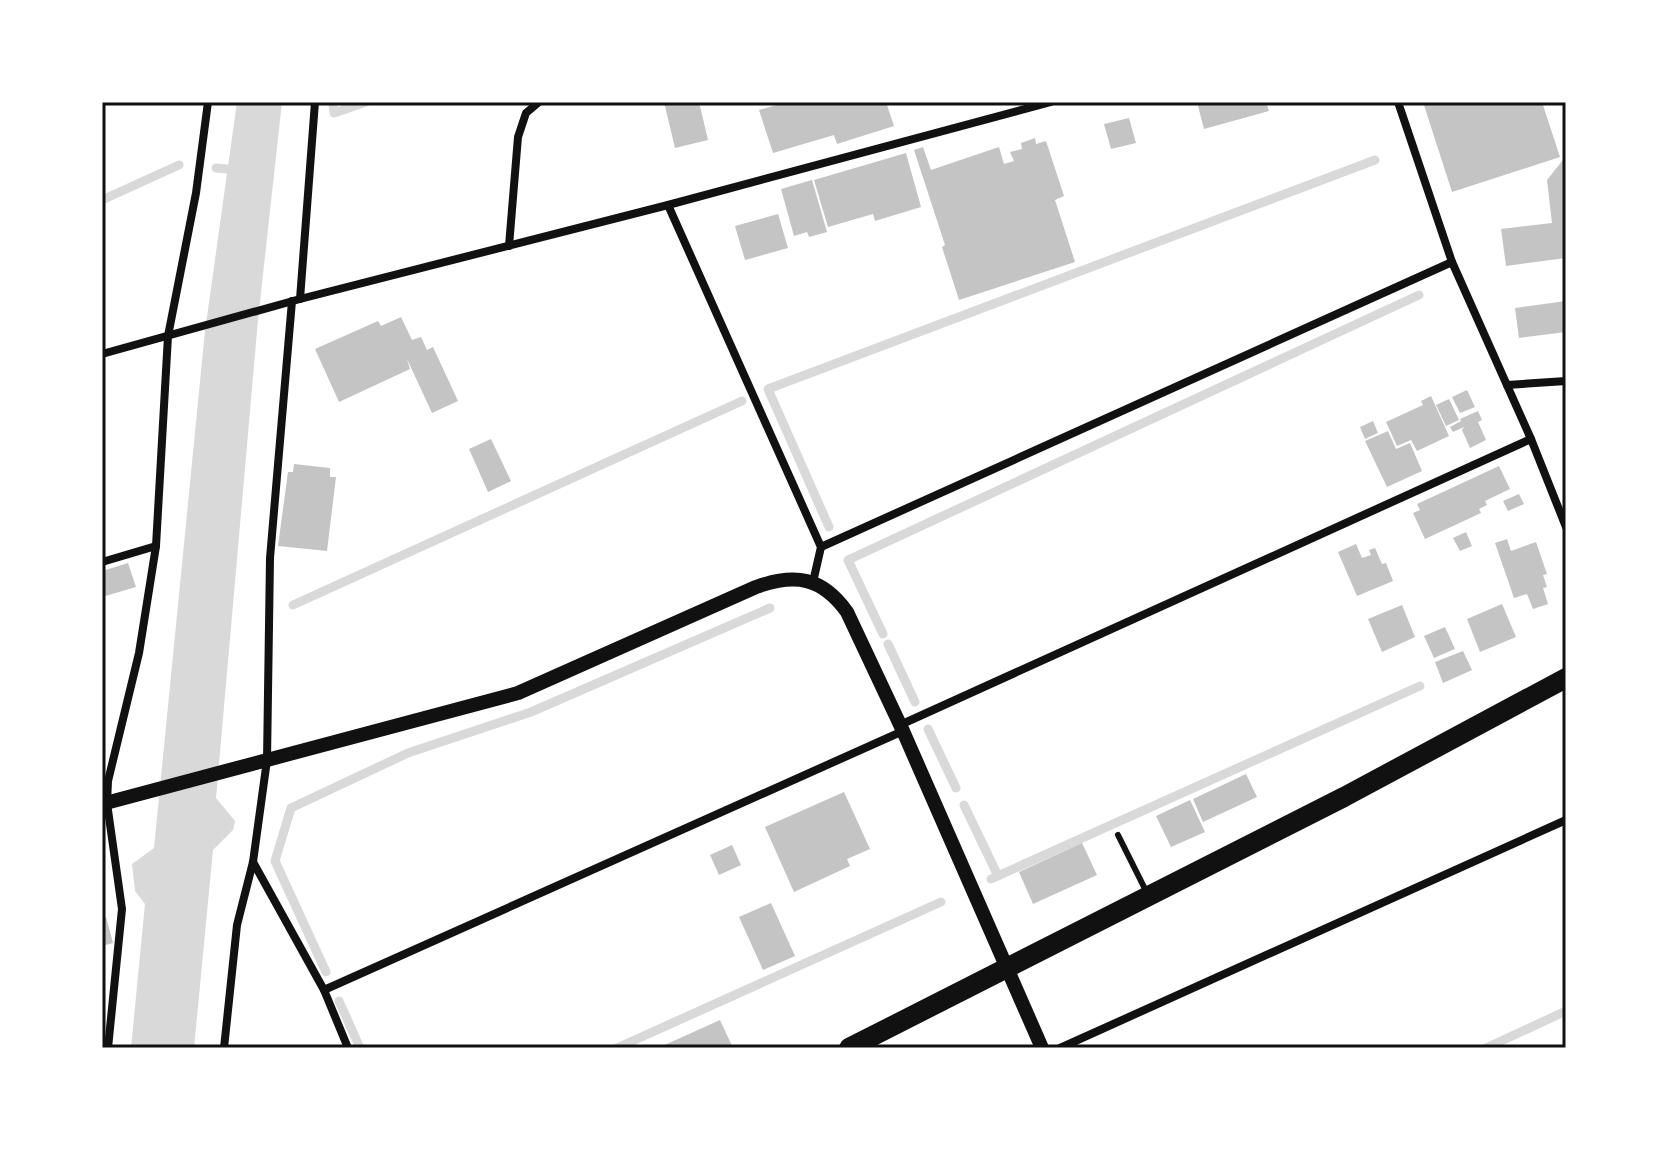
<svg xmlns="http://www.w3.org/2000/svg" width="1668" height="1150" font-family="'Fira Sans Condensed',sans-serif">
  <rect width="100%" height="100%" fill="#fff"/>
  <!-- water -->
  <polygon fill="#d9d9d9" points="237,102 282,102 258,320 216,798 235,821 233,830 213,850 194,1048 131,1048 145,904 135,891 132,864 154,848 205,331"/>
  <g fill="none" stroke-linecap="round" stroke-linejoin="round">
    <!-- stream -->
    <g stroke="#d9d9d9" stroke-width="9">
      <polyline points="333,104 334,113 366,102"/>
      <polyline points="216,168 237,170"/>
      <polyline points="102,200 179,165"/>
      <polyline points="829,527 768,389 1375,160"/>
      <polyline points="293,605 742,401"/>
      <polyline points="883,634 848,560 1419,295"/>
      <polyline points="888,644 915,702"/>
      <polyline points="928,729 956,788"/>
      <polyline points="964,805 998,876"/>
      <polyline points="991,879 1420,686"/>
      <polyline points="326,972 275,861 291,808 408,753 531,712 770,608"/>
      <polyline points="339,1001 360,1048"/>
      <polyline points="617,1048 941,902"/>
      <polyline points="1486,1048 1566,1011"/>
    </g>
  </g>
  <!-- building -->
  <g fill="#c4c4c4">
    <polygon points="664,102 699,102 708,140 675,148"/>
    <polygon points="787,102 886,102 894,126 837,144 834,135 773,153 759,110"/>
    <polygon points="1197,102 1266,102 1269,111 1204,129"/>
    <polygon points="1423,102 1542,102 1560,157 1452,192"/>
    <polygon points="1129,118 1136,143 1111,149 1104,124"/>
    <polygon points="1035,138 1036,144 1046,141 1064,196 1055,200 1075,262 959,300 942,247 945,245 914,150 923,147 931,170 999,147 1004,164 1014,161 1010,152 1022,149 1021,143"/>
    <polygon points="906,153 921,207 875,221 873,214 828,227 814,180"/>
    <polygon points="1566,156 1566,258 1506,266 1501,229 1552,223 1547,180"/>
    <polygon points="812,180 827,232 809,237 807,232 794,236 781,189"/>
    <polygon points="778,214 788,248 745,260 735,226"/>
    <polygon points="1566,301 1566,332 1519,338 1515,308"/>
    <polygon points="401,317 412,340 421,337 427,350 433,347 458,401 432,413 407,359 410,369 339,402 315,349 378,321 381,326"/>
    <polygon points="1467,390 1475,407 1460,413 1452,397"/>
    <polygon points="1431,396 1449,436 1417,451 1411,440 1397,446 1386,422 1423,405 1421,401"/>
    <polygon points="1449,399 1459,420 1446,426 1436,405"/>
    <polygon points="1478,411 1482,420 1478,422 1486,440 1470,448 1462,430 1464,427 1453,432 1450,427 1461,421 1460,419"/>
    <polygon points="1373,421 1378,433 1365,439 1360,427"/>
    <polygon points="1388,431 1396,449 1410,443 1422,471 1387,487 1365,441"/>
    <polygon points="491,439 511,481 488,492 469,449"/>
    <polygon points="294,464 330,468 330,477 336,477 327,551 278,546 288,472 293,472"/>
    <polygon points="1499,466 1510,489 1485,501 1487,505 1479,509 1481,513 1425,539 1413,513 1420,510 1417,504"/>
    <polygon points="1519,494 1524,504 1508,511 1503,501"/>
    <polygon points="1466,532 1472,546 1460,551 1453,538"/>
    <polygon points="1507,539 1511,551 1536,542 1547,574 1543,575 1547,587 1543,588 1548,604 1533,609 1527,594 1514,598 1495,543"/>
    <polygon points="1356,544 1362,558 1371,555 1369,550 1375,548 1382,564 1386,563 1393,581 1357,596 1338,552"/>
    <polygon points="128,563 136,587 102,597 102,571"/>
    <polygon points="1502,604 1516,637 1480,652 1467,619"/>
    <polygon points="1402,605 1415,637 1382,652 1368,619"/>
    <polygon points="1445,627 1455,649 1434,658 1424,636"/>
    <polygon points="1463,651 1472,670 1443,683 1435,662"/>
    <polygon points="1246,774 1257,797 1203,822 1193,799"/>
    <polygon points="844,792 870,849 847,859 850,866 794,892 765,827"/>
    <polygon points="1190,800 1205,832 1171,847 1156,816"/>
    <polygon points="1082,843 1097,875 1033,904 1019,872"/>
    <polygon points="732,845 741,865 719,875 710,855"/>
    <polygon points="771,903 795,956 763,970 739,917"/>
    <polygon points="106,917 113,943 102,946 102,918"/>
    <polygon points="720,1020 733,1048 658,1048"/>
  </g>
  <g fill="none" stroke-linecap="round" stroke-linejoin="round">
    <!-- service -->
    <polyline stroke="#111" stroke-width="6" points="1118,835 1147,893"/>
    <!-- minor -->
    <g stroke="#111" stroke-width="8">
      <polyline points="1398,102 1452,262 1531,439 1566,527"/>
      <polyline points="668,205 821,547 813,582"/>
      <polyline points="509,246 518,137 526,113 539,102"/>
      <polyline points="300,299 315,102"/>
      <polyline points="102,354 300,299 668,205 1051,102"/>
      <polyline points="1507,385 1566,381"/>
      <polyline points="821,547 1452,262"/>
      <polyline points="102,562 156,546"/>
      <polyline points="900,725 1531,439"/>
      <polyline points="253,862 324,990 903,731"/>
      <polyline points="324,990 348,1048"/>
      <polyline points="108,1048 122,909 107,803 108,781 139,653 156,546 168,336 196,193 208,102"/>
      <polyline points="224,1048 237,925 253,862 267,760 270,558 292,301"/>
      <polyline points="1060,1048 1566,820"/>
    </g>
    <!-- tertiary -->
    <path stroke="#111" stroke-width="14" d="M102 804 518 693 756 587C795 573 822 577 847 612L903 731 1042 1048"/>
    <!-- primary -->
    <polyline stroke="#111" stroke-width="20" points="849,1048 1344,797 1566,678"/>
  </g>
  <!-- border -->
  <rect width="1668" height="1150" fill="none" stroke="#ffffff" stroke-width="208"/>
  <rect x="104" y="104" width="1460" height="942" fill="none" stroke="#111" stroke-width="3"/>
</svg>
